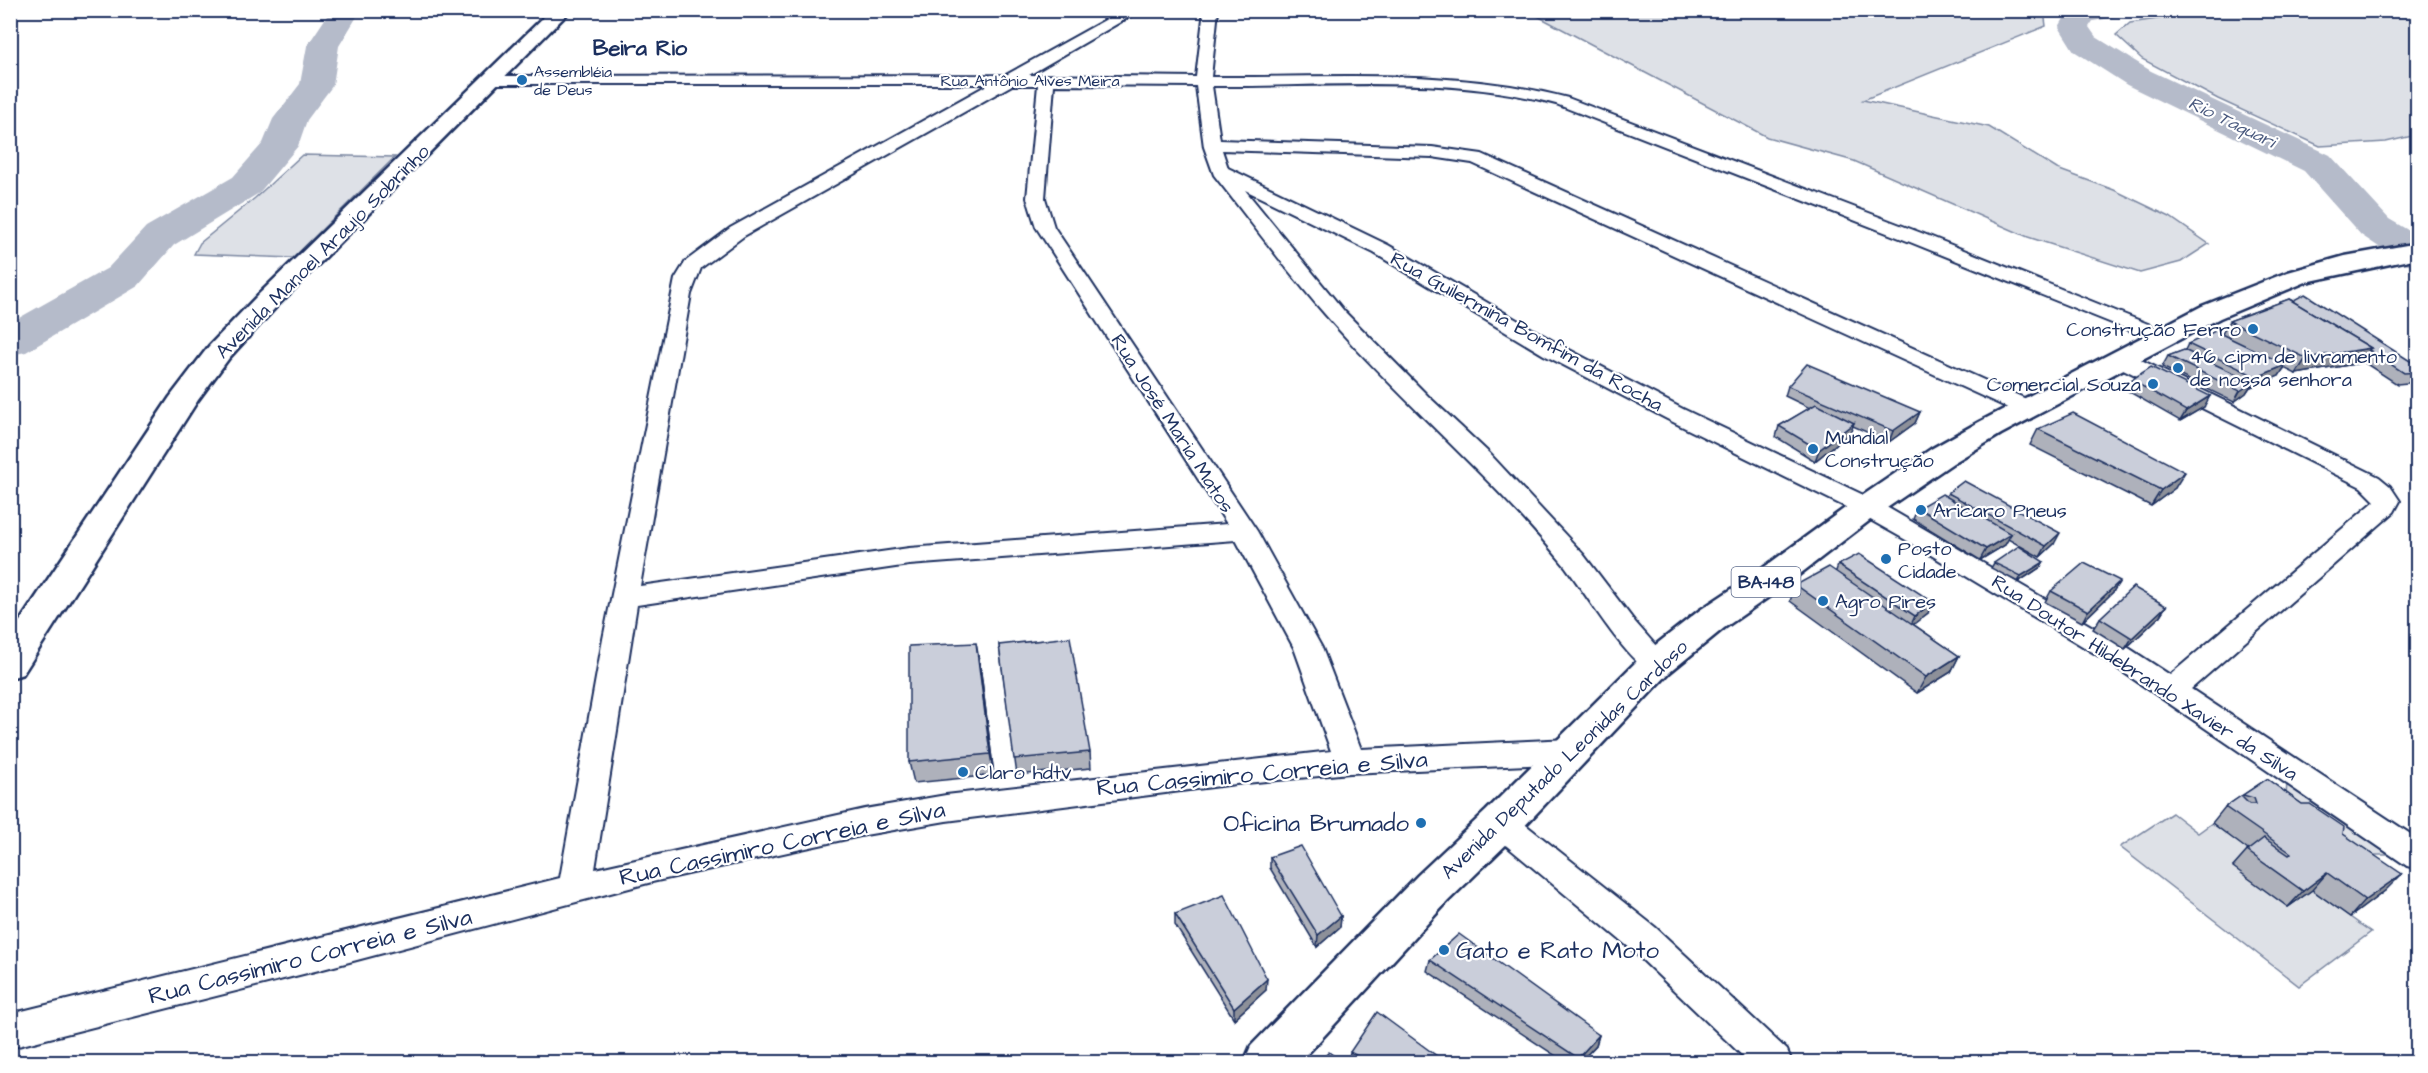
<svg xmlns="http://www.w3.org/2000/svg" width="2428" height="1073" font-family="'Architects Daughter',sans-serif">
  <rect width="100%" height="100%" fill="#fff"/>
  <filter id="ink" filterUnits="userSpaceOnUse"><feTurbulence type="fractalNoise" baseFrequency=".0167" numOctaves="2"/><feDisplacementMap in="SourceGraphic" scale="12" xChannelSelector="R" yChannelSelector="G"/><feConvolveMatrix kernelMatrix="1 2 1 2 8 2 1 2 1" color-interpolation-filters="sRGB"/></filter>
  <g filter="url(#ink)">
    <!-- green -->
    <g fill="#dee1e7" stroke="#7c88a2" stroke-width="1.5">
      <polygon points="1528,11 2044,11 2046,26 1863,100 1989,127 2057,169 2114,190 2170,217 2209,244 2181,262 2140,273 2028,237 1854,161 1767,137"/>
      <polygon points="2185,11 2417,11 2417,135 2386,142 2320,146 2218,99 2142,59 2116,35 2130,23 2178,16"/>
      <polygon points="302,155 395,157 293,258 194,254 200,243 255,198"/>
      <polygon points="2287,783 2410,850 2390,855 2374,855 2286,795"/>
      <polygon points="2172,813 2198,833 2212,823 2277,870 2234,867 2288,907 2312,890 2371,932 2299,986 2120,847"/>
    </g>
    <g fill="none" stroke-linecap="round" stroke-linejoin="round">
      <!-- river -->
      <g fill="#b5bbca" fill-rule="evenodd">
        <polygon points="331,10 361,10 339,46 333,85 307,120 298,146 259,193 174,245 138,286 26,352 10,355 10,323 108,268 146,227 233,177 263,143 273,119 300,84 307,46"/>
        <polygon points="2069,10 2126,10 2122,16 2093,21 2089,27 2096,37 2151,71 2330,155 2389,219 2418,236 2418,266 2403,263 2361,235 2304,171 2127,85 2074,51 2059,27"/>
      </g>
      <!-- street casing -->
      <g stroke="#1b2f5e" stroke-width="4">
        <g id="street">
          <path d="M1123 10H1141L1029 75 1196 77 1204 10H1218L1211 77C1331 78 1451 67 1568 98L1924 234 2168 332 2172 336 2168 340H2154L1910 242 1556 104C1445 74 1326 87 1212 86L1220 140 1432 147 1482 154 2035 403 2038 408 2035 413H2019L1472 163 1432 157 1222 150 1228 168 1388 245 1560 345 1683 409 1876 501 2124 645 2170 675 2375 501 2361 487 2113 364 2110 359 2113 354H2129L2379 477 2390 486 2400 501 2394 512 2191 689 2418 839V869L2407 866 2104 659 1906 540 1858 513 1667 419 1544 355 1374 253 1245 190 1344 311 1428 396 1489 453 1583 554 1635 622 1671 663 1667 670C1660 672 1656 674 1650 671 1627 662 1582 588 1565 566 1493 478 1405 405 1330 320 1289 274 1252 223 1214 175L1204 147 1196 86 1054 85 1045 198 1054 227 1257 531 1322 648 1361 749 1570 739 1581 743 1585 751 1581 759 1570 763 1350 773 1236 784 946 821 865 835 652 882 319 970 10 1048V1014L560 878 603 639 675 279 686 261 730 228 989 84H496L490 82 488 79 490 76 1006 75ZM1012 85H1038L1027 198 1036 227 1227 524 909 548 640 586 691 294 701 268 744 236ZM1236 540 1294 648 1331 751 946 795 865 809 595 869 637 605 909 565Z"/>
          <polygon points="1501,810 1512,814 1655,927 1787,1050 1792,1062 1749,1062 1631,949 1490,832 1485,823 1490,814"/>
        </g>
      </g>
      <!-- secondary casing -->
      <g stroke="#1b2f5e" stroke-width="5">
        <polygon id="secondary" points="551,10 571,10 276,307 229,358 198,400 23,674 10,678 10,636 170,397 209,346 258,295"/>
      </g>
      <!-- primary casing -->
      <g stroke="#1b2f5e" stroke-width="5">
        <polygon id="primary" points="2418,243 2418,258 2306,282 2220,318 2001,434 1953,463 1878,514 1783,587 1724,628 1670,672 1516,835 1448,901 1300,1062 1244,1062 1251,1046 1418,875 1486,811 1644,654 1700,610 1759,571 1856,500 1931,449 1979,422 2202,306 2288,272 2345,256"/>
      </g>
      <!-- street -->
      <use href="#street" fill="#fff" fill-rule="evenodd"/>
      <!-- secondary -->
      <use href="#secondary" fill="#fff" fill-rule="evenodd"/>
      <!-- primary -->
      <use href="#primary" fill="#fff" fill-rule="evenodd"/>
    </g>
    <!-- wall -->
    <g fill="#aeb1bb" stroke="#1b2f5e" stroke-width="1.5">
      <polygon points="2289,299 2418,366 2418,382 2397,384 2362,361 2360,363 2296,374 2284,368 2279,376 2250,387 2246,393 2234,402 2162,367 2168,356 2185,350 2188,344 2222,334 2229,321"/>
      <polygon points="2131,380 2204,407 2180,421 2126,390"/>
      <polygon points="1788,386 1920,412 1915,423 1889,442 1853,426 1850,433 1815,461 1776,437 1779,426 1810,408 1785,396"/>
      <polygon points="2038,429 2175,488 2151,506 2030,445"/>
      <polygon points="1948,493 2054,544 2040,557 2008,539 2005,545 1980,560 1913,519 1918,508 1946,496"/>
      <polygon points="2044,562 2041,567 2018,582 1991,568 1994,563"/>
      <polygon points="1838,565 1928,613 1913,624 1959,656 1951,672 1917,693 1790,601 1796,585 1836,571"/>
      <polygon points="2051,591 2113,592 2082,622 2045,602"/>
      <polygon points="2166,606 2159,617 2125,649 2093,629 2100,618"/>
      <polygon points="999,645 1090,752 1091,768 1017,775"/>
      <polygon points="980,665 994,775 914,783 909,762"/>
      <polygon points="2267,779 2343,834 2386,890 2350,917 2312,890 2288,907 2233,867 2248,850 2212,823 2225,807"/>
      <polygon points="1270,857 1341,916 1340,927 1317,947 1270,868"/>
      <polygon points="1175,914 1266,990 1234,1019 1175,925"/>
      <polygon points="1430,960 1599,1035 1596,1045 1580,1062 1565,1062 1427,971"/>
      <polygon points="1350,1052 1445,1062 1348,1062"/>
    </g>
    <!-- shaded-wall -->
    <g fill="#8d9099" stroke="#1b2f5e" stroke-width="1.5">
      <polygon points="2371,348 2360,363 2296,374 2306,358"/>
      <polygon points="2286,365 2279,376 2251,387 2257,377"/>
      <polygon points="2253,382 2246,393 2234,402 2240,391"/>
      <polygon points="2210,396 2204,407 2180,421 2186,411"/>
      <polygon points="1920,412 1915,423 1889,442 1893,431"/>
      <polygon points="1854,423 1850,433 1815,461 1819,450"/>
      <polygon points="2185,472 2175,488 2151,506 2161,490"/>
      <polygon points="2060,533 2054,544 2040,557 2046,546"/>
      <polygon points="2011,534 2005,545 1980,560 1986,549"/>
      <polygon points="2044,562 2041,567 2018,582 2021,576"/>
      <polygon points="2120,581 2113,592 2082,622 2088,611"/>
      <polygon points="1933,602 1928,613 1910,627 1915,616"/>
      <polygon points="2166,606 2159,617 2125,649 2132,638"/>
      <polygon points="976,643 980,665 994,775 990,754"/>
      <polygon points="1959,656 1951,672 1917,693 1926,677"/>
      <polygon points="2327,873 2312,890 2288,907 2303,891"/>
      <polygon points="2402,874 2386,890 2350,917 2365,900"/>
      <polygon points="1341,916 1340,927 1317,947 1318,935"/>
      <polygon points="1267,979 1266,990 1234,1019 1234,1008"/>
      <polygon points="1599,1035 1596,1045 1580,1062 1576,1062 1578,1058"/>
    </g>
    <!-- building -->
    <g fill="#caceda" stroke="#1b2f5e" stroke-width="1.5">
      <polygon points="2305,294 2418,366 2418,372 2404,373 2369,350 2371,348 2292,301"/>
      <polygon points="2289,299 2371,348 2306,358 2229,321"/>
      <polygon points="2215,331 2286,365 2257,377 2188,344"/>
      <polygon points="2184,350 2253,382 2240,391 2168,356"/>
      <polygon points="1807,364 1920,412 1893,431 1788,386"/>
      <polygon points="2151,367 2210,396 2186,411 2131,380"/>
      <polygon points="1816,404 1854,423 1819,450 1779,426"/>
      <polygon points="2073,413 2185,472 2161,490 2038,429"/>
      <polygon points="1964,481 2060,533 2046,546 1948,493"/>
      <polygon points="1942,494 2011,534 1986,549 1918,508"/>
      <polygon points="2019,546 2044,562 2021,576 1994,563"/>
      <polygon points="1859,554 1933,602 1915,616 1838,565"/>
      <polygon points="2084,563 2120,581 2088,611 2051,591"/>
      <polygon points="1829,567 1959,656 1926,677 1796,585"/>
      <polygon points="2133,587 2166,606 2132,638 2100,618"/>
      <polygon points="1070,637 1090,752 1014,759 999,645"/>
      <polygon points="976,643 990,754 909,762 909,646"/>
      <polygon points="2267,779 2302,804 2310,804 2344,827 2343,834 2402,874 2365,900 2327,873 2303,891 2247,851 2264,838 2289,855 2291,853 2225,807 2241,796 2249,804 2256,804 2254,798 2243,795"/>
      <polygon points="1301,846 1341,916 1318,935 1270,857"/>
      <polygon points="1224,895 1267,979 1234,1008 1175,914"/>
      <polygon points="1459,934 1599,1035 1578,1058 1430,960"/>
      <polygon points="1377,1012 1445,1062 1368,1062 1350,1052"/>
      <polygon points="1329,1052 1342,1062 1319,1062"/>
    </g>
  </g>
  <!-- markers -->
  <g fill="#1f6fb2" stroke="#fff" stroke-width="2">
    <circle cx="522" cy="80" r="6"/>
    <circle cx="2253" cy="329" r="6"/>
    <circle cx="2178" cy="368" r="6"/>
    <circle cx="2153" cy="384" r="6"/>
    <circle cx="1813" cy="449" r="6"/>
    <circle cx="1921" cy="510" r="6"/>
    <circle cx="1886" cy="559" r="6"/>
    <circle cx="1823" cy="601" r="6"/>
    <circle cx="963" cy="772" r="6"/>
    <circle cx="1421" cy="823" r="6"/>
    <circle cx="1444" cy="950" r="6"/>
  </g>
  <g text-anchor="middle" stroke-width="4.5" stroke-linejoin="round" paint-order="stroke">
    <!-- far-poi labels -->
    <g font-size="16" fill="#1b2f5e" stroke="#fff" text-anchor="start">
      <text x="534" y="77">Assembléia<tspan x="534" dy="18">de Deus</tspan></text>
    </g>
    <!-- far-street labels -->
    <g font-size="16" fill="#1b2f5e" stroke="#fff">
      <text x="1030" y="86">Rua Antônio Alves Meira</text>
    </g>
    <!-- far-water labels -->
    <g font-size="18" font-style="italic" fill="#49597e" stroke="#fff">
      <text transform="translate(2232 122) rotate(26)" y="6">Rio Taquari</text>
    </g>
    <!-- shield labels -->
    <rect fill="#fff" stroke="#5f6d8e" stroke-width="1.5" x="1731.5" y="567" width="69" height="30" rx="4.5"/>
    <g font-size="18" font-weight="bold" fill="#1b2f5e">
      <text x="1766" y="588">BA-148</text>
    </g>
    <!-- street labels -->
    <g font-size="20" fill="#1b2f5e" stroke="#fff">
      <text transform="translate(322 251) rotate(-45)" y="7">Avenida Manoel Araujo Sobrinho</text>
      <text transform="translate(1527 331) rotate(29)" y="7">Rua Guilermina Bomfim da Rocha</text>
      <text transform="translate(1173 423) rotate(57)" y="7">Rua José Maria Matos</text>
      <text transform="translate(2145 677) rotate(33)" y="7">Rua Doutor Hildebrando Xavier da Silva</text>
      <text transform="translate(1564 759) rotate(-44)" y="7">Avenida Deputado Leonidas Cardoso</text>
    </g>
    <!-- poi labels -->
    <g font-size="20" fill="#1b2f5e" stroke="#fff" text-anchor="start">
      <text x="2241" y="336" text-anchor="end">Construção Ferro</text>
      <text x="2190" y="363">46 cipm de livramento<tspan x="2190" dy="23">de nossa senhora</tspan></text>
      <text x="2141" y="391" text-anchor="end">Comercial Souza</text>
      <text x="1825" y="444">Mundial<tspan x="1825" dy="23">Construção</tspan></text>
      <text x="1933" y="517">Aricaro Pneus</text>
      <text x="1898" y="555">Posto<tspan x="1898" dy="23">Cidade</tspan></text>
      <text x="1835" y="608">Agro Pires</text>
      <text x="975" y="779">Claro hdtv</text>
    </g>
    <!-- far-district labels -->
    <g font-size="22" font-weight="bold" fill="#1b2f5e" stroke="#fff">
      <text x="640" y="55">Beira Rio</text>
    </g>
    <!-- near-street labels -->
    <g font-size="24" fill="#1b2f5e" stroke="#fff">
      <text transform="translate(1262 773) rotate(-5)" y="8">Rua Cassimiro Correia e Silva</text>
      <text transform="translate(782 843) rotate(-12)" y="8">Rua Cassimiro Correia e Silva</text>
      <text transform="translate(310 956) rotate(-14)" y="8">Rua Cassimiro Correia e Silva</text>
    </g>
    <!-- near-poi labels -->
    <g font-size="24" fill="#1b2f5e" stroke="#fff" text-anchor="end">
      <text x="1409" y="831">Oficina Brumado</text>
      <text x="1456" y="958" text-anchor="start">Gato e Rato Moto</text>
    </g>
  </g>
  <!-- margin -->
  <rect width="2428" height="1073" fill="none" stroke="#fff" stroke-width="36"/>
  <rect x="18" y="18" width="2392" height="1037" fill="none" stroke="#1b2f5e" stroke-width="2" filter="url(#ink)"/>
</svg>
